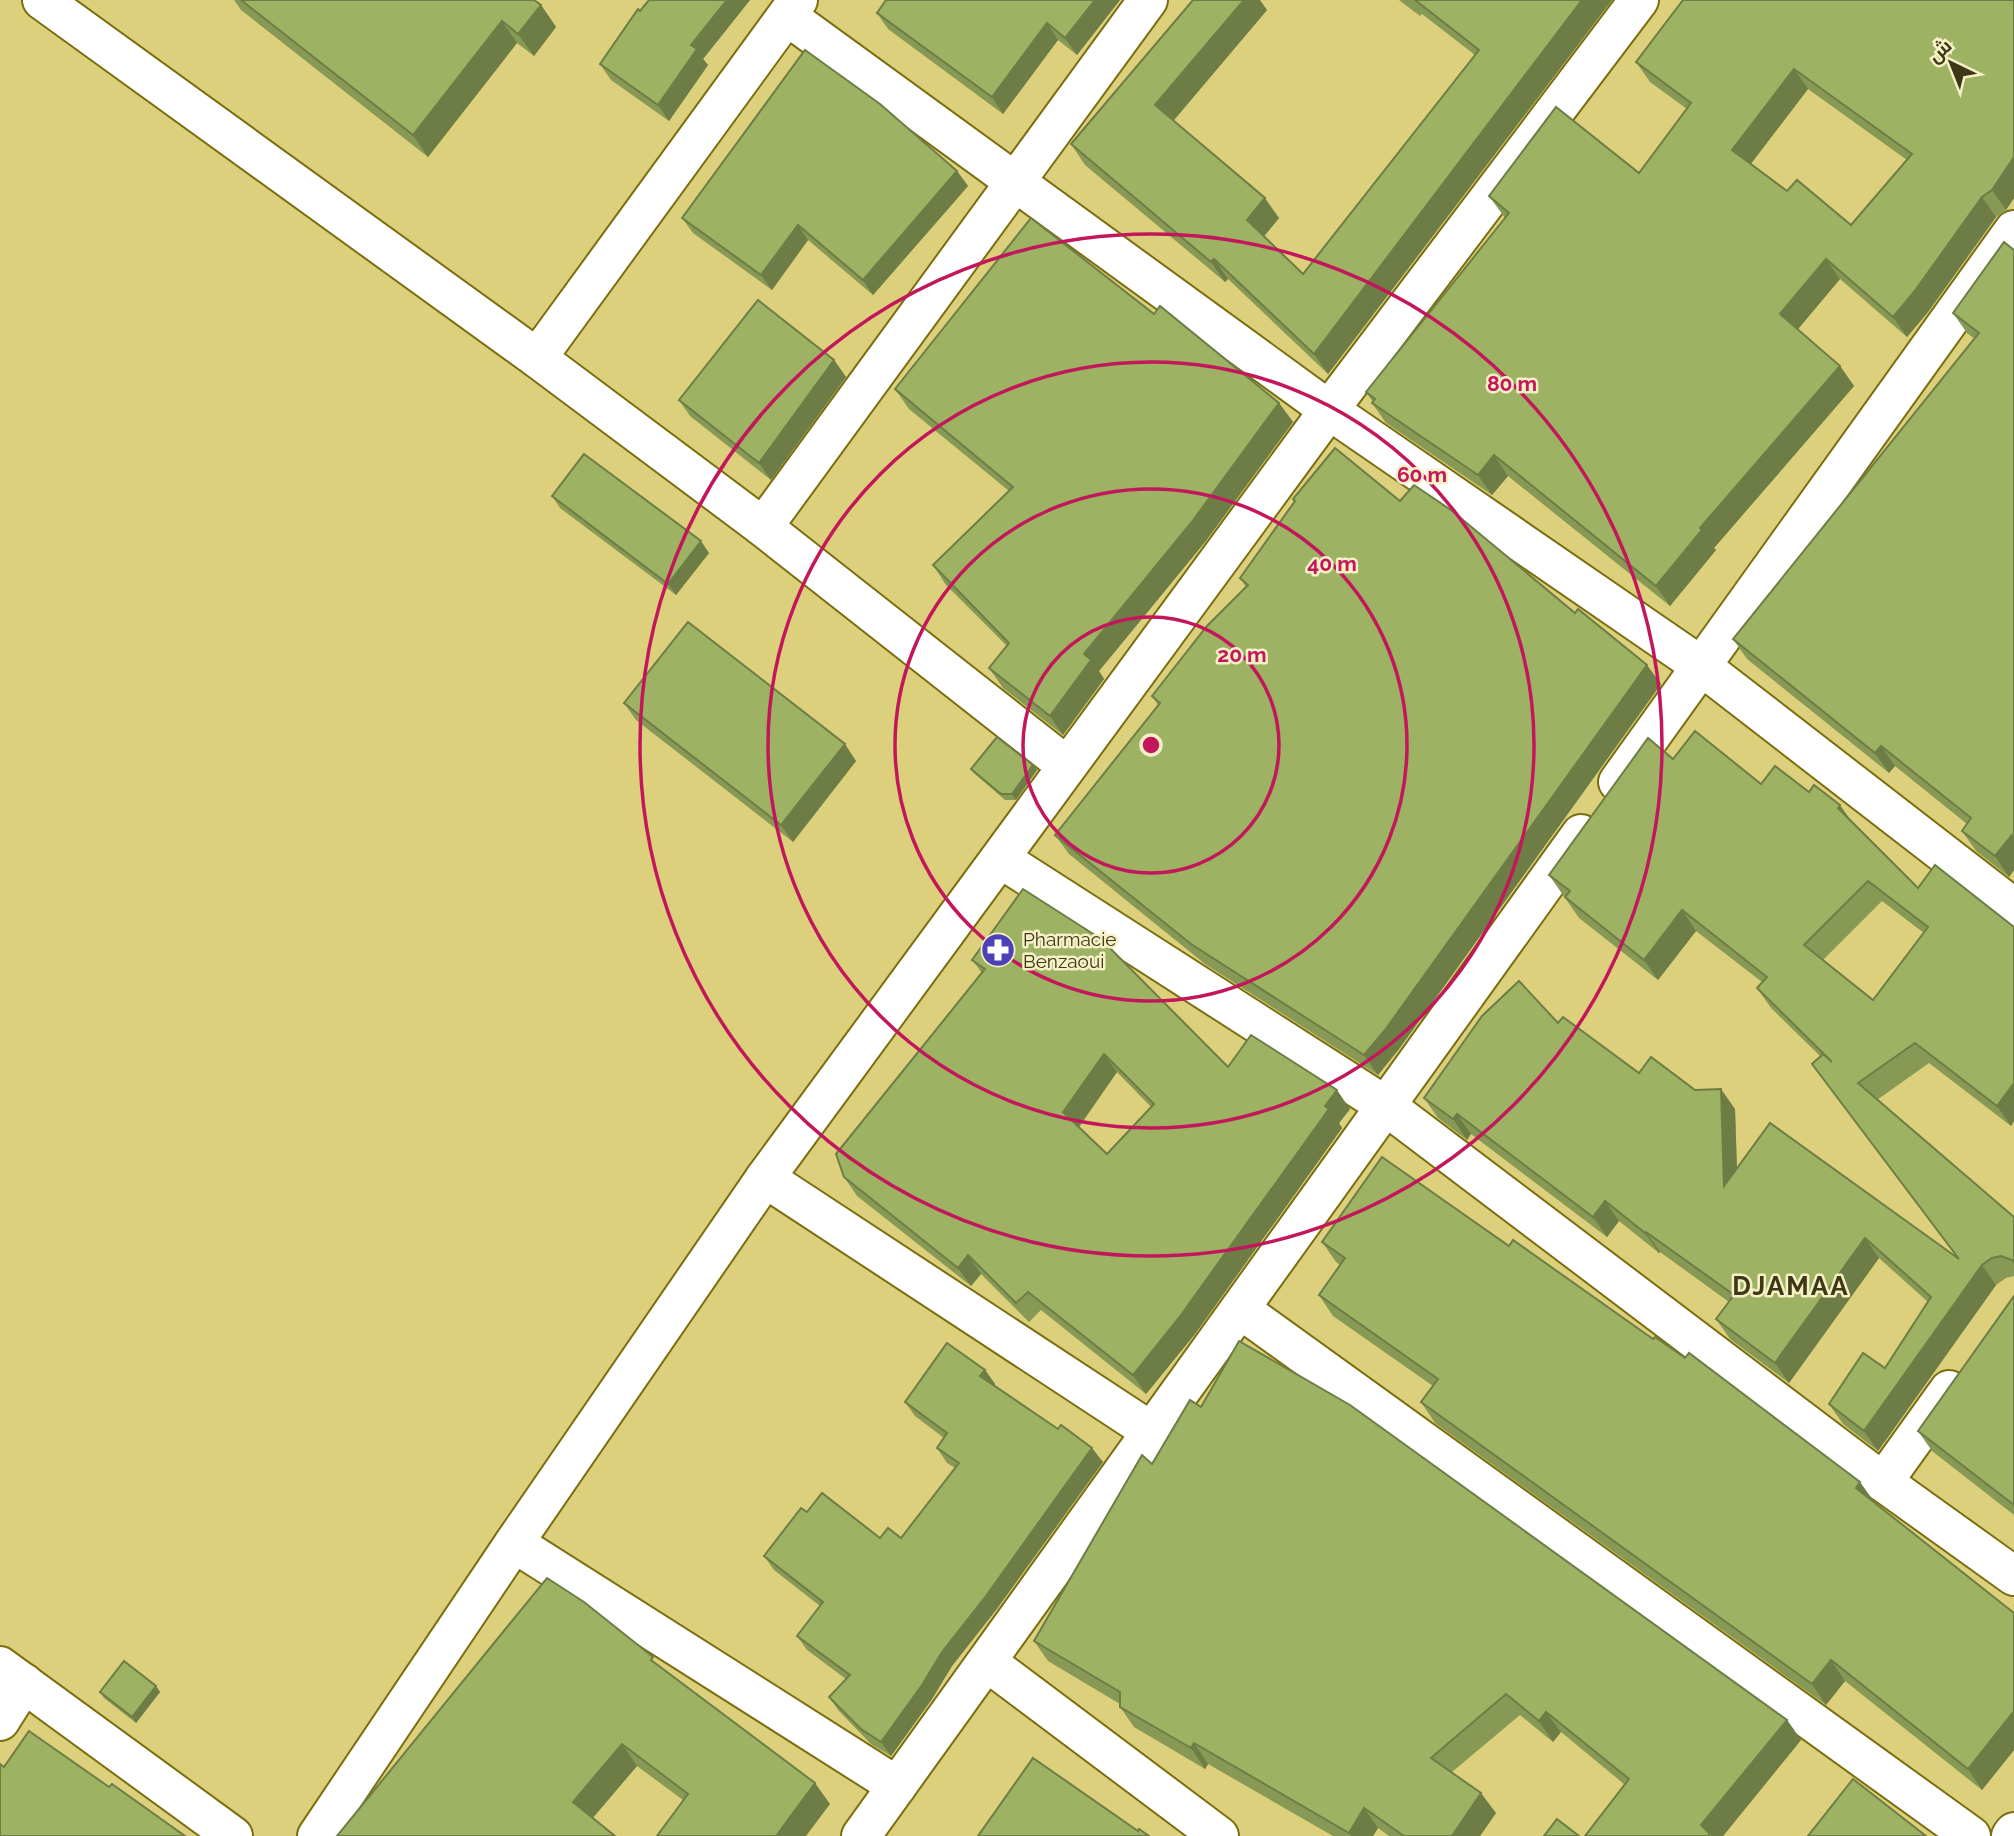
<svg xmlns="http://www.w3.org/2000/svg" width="2014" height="1836" font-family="Raleway,Cairo,sans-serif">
  <rect width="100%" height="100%" fill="#dcd07c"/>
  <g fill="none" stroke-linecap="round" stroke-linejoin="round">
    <!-- minor casing -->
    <g stroke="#7b6e0f" stroke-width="42">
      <g id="minor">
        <polyline points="42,0 537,358 763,527 1067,766"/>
        <polyline points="787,16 1329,410 1701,666 2014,908"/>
        <polyline points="537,358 798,0"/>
        <polyline points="763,527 1148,0"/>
        <polyline points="1618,782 2014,230"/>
        <polyline points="1001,859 1386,1106 1883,1482 2014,1576"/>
        <polyline points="765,1178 1152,1432"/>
        <polyline points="1240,1309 1971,1836"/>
        <polyline points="1883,1482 1949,1390"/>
        <polyline points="514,1543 897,1786"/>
        <polyline points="987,1662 1219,1836"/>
        <polyline points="0,1666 233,1836"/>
        <polyline points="0,1721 24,1683"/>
        <polyline points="861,1836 1581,834"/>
        <polyline points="2011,1836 2014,1832"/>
      </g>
    </g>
    <!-- major casing -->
    <g stroke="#7b6e0f" stroke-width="42">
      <polyline id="major" points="317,1836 514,1543 765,1178 1329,410 1639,0"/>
    </g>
    <!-- minor -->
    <use href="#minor" stroke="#fff" stroke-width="38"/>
    <!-- major -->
    <use href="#major" stroke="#fff" stroke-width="38"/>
  </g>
  <!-- wall -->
  <g fill="#879955" fill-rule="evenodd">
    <polygon points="234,0 534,0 541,5 556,27 534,56 517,43 428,157 241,10"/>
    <polygon points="649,0 750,0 703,59 708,65 669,121 611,80 600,64"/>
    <polygon points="1120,0 1077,55 1058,40 1003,114 888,29 877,13"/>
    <polygon points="1399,0 1612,0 1328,374 1228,279 1225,282 1085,165 1071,144 1267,10 1173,121 1279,218 1264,236 1303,274 1475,55 1422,14 1420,16"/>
    <path d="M2014 0V198L2006 210 1996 217 1928 312 1907 337 1840 279 1797 330 1840 366 1854 386 1714 548 1716 550 1670 606 1508 476 1492 495 1386 423 1372 403 1373 402 1366 392 1505 218 1489 196 1639 173 1687 109 1650 82 1636 62ZM1808 89 1907 160 1851 225 1787 191 1751 164Z"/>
    <polygon points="957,171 968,186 873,295 808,240 772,290 693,233 682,218"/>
    <polygon points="2014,250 2014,870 2009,877 1976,851 1962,831 1967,824 1895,766 1889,773 1747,659 1733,639 1975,339 1967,333 1953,313"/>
    <polygon points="1154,314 1279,403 1293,422 1205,542 1099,671 1104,679 1063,735 1003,688 989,668 1007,646 946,585 933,565 1009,491 909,409 895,389"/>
    <polygon points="834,360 846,377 771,480 690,416 679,400"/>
    <polygon points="552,496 709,553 676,595 560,508"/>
    <polygon points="1400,501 1661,684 1399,1049 1378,1075 1205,964 1069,854 1055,835 1158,705 1152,696 1246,587 1240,578"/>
    <polygon points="624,703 856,761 793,842 636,720"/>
    <path d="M1673 759 1761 784 1809 792 1851 821 1918 888 2014 927V1121L2011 1126 1929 1063 1877 1100 2014 1217V1276L2006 1278 1996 1285 1878 1451 1843 1424 1829 1404 1885 1368 1928 1302 1879 1258 1789 1383 1730 1339 1716 1319 1729 1302 1660 1252 1659 1253 1619 1221 1607 1237 1471 1134 1467 1140 1438 1118 1424 1098 1558 1023 1639 1073 1695 1090 1735 1109 1737 1169 1957 1257 1812 1064 1820 1056 1771 1008 1757 988 1762 982 1696 931 1658 980 1579 918 1549 875ZM1882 901 1924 933 1873 1000 1823 960Z"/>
    <polygon points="1033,765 1037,770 1016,800 1005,800 975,774 971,769"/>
    <path d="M972 960 1228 1067 1350 1109 1339 1123 1342 1128 1195 1334 1146 1394 1041 1310 1029 1322 981 1274 971 1286 857 1196 844 1177 982 973ZM1117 1072 1151 1107 1107 1154 1079 1127Z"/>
    <polygon points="1322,1242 1873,1501 2014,1613 2014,1750 1982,1790 1845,1681 1826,1705 1435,1423 1421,1402 1433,1386 1333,1316 1319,1295 1340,1265 1336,1262"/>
    <polygon points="2014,1296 2014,1515 1932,1451 1918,1431"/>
    <polygon points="985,1370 995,1384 994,1386 1103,1462 996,1610 952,1666 932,1699 891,1756 871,1744 839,1711 829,1697 846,1679 807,1650 797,1636 820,1606 774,1570 764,1556 807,1512 880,1538 901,1538 955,1468 947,1463 937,1448 944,1438 915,1416 905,1402"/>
    <polygon points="1152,1464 1787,1720 1801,1740 1723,1836 1585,1836 1624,1784 1561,1732 1553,1742 1520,1715 1452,1772 1496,1813 1480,1836 1389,1836 1378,1828 1373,1836 1333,1836 1208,1764 1205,1769 1134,1727 1120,1707 1120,1704 1048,1661 1034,1641"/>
    <polygon points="659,1666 830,1804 683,1800 637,1766 593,1818 337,1836"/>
    <polygon points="156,1686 160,1692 136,1723 104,1698 100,1692"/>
  </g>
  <!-- shaded-wall -->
  <g fill="#6e7d45">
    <polygon points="727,0 750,0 703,59 708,65 669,121 658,105 691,45"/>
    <polygon points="1095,0 1120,0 1077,55 1065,38"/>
    <polygon points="1244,0 1260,0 1267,10 1169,126 1155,105"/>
    <polygon points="1582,0 1612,0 1328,374 1314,354"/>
    <polygon points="541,5 556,27 534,56 518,34"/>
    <polygon points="502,21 517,43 428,157 413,135"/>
    <polygon points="1047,23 1058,40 1003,114 992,97"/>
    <polygon points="1794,69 1808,89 1746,170 1732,150"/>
    <polygon points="2014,157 2014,198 2006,210 1992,190"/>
    <polygon points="957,171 968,186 873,295 863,280"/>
    <polygon points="1982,197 1996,217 1928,312 1907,337 1893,317"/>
    <polygon points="1265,198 1279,218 1261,240 1247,220"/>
    <polygon points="798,225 808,240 772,290 761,275"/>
    <polygon points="1214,259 1228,279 1225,282 1211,262"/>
    <polygon points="1826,259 1840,279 1794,334 1780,314"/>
    <polygon points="834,360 846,377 771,480 759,463"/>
    <polygon points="1840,366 1854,386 1714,548 1716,550 1670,606 1656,586 1700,528"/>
    <polygon points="1279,403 1293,422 1205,542 1099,671 1104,679 1063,735 1050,716 1084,654"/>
    <polygon points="1494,455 1508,476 1492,495 1478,475"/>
    <polygon points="701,541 709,553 676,595 668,584"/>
    <polygon points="1647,665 1661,684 1399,1049 1378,1075 1364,1055"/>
    <polygon points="845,744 856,761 793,842 781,825"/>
    <polygon points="1881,746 1895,766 1889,773 1875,753"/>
    <polygon points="1033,765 1037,770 1016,800 1012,794"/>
    <polygon points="1840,805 1854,825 1838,808"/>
    <polygon points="2012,835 2014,839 2014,870 2009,877 1995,856"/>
    <polygon points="1682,910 1696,931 1658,980 1644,960"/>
    <polygon points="1104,1054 1117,1072 1076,1131 1063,1112"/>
    <polygon points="2014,1083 2014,1121 2011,1126 1997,1106"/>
    <polygon points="1721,1089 1735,1109 1738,1206 1724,1186"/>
    <polygon points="1337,1090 1350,1109 1339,1123 1342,1128 1195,1334 1146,1394 1133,1375 1325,1106"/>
    <polygon points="1457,1114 1471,1134 1467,1140 1453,1119"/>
    <polygon points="1605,1201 1619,1221 1607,1237 1593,1217"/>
    <polygon points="1646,1232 1660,1252 1659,1253 1645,1233"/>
    <polygon points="1865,1238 1879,1258 1789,1383 1775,1363"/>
    <polygon points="968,1255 981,1274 971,1286 958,1268"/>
    <polygon points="1982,1265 1996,1285 1878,1451 1864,1431"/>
    <polygon points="985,1370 995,1384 990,1391 980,1376"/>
    <polygon points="1092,1448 1103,1462 996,1610 952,1666 932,1699 891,1756 881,1742 942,1652"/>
    <polygon points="1860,1482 1875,1503 1856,1488"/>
    <polygon points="1831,1660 1845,1681 1826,1705 1812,1684"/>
    <polygon points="156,1686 160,1692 136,1723 132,1717"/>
    <polygon points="2014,1711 2014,1750 1982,1790 1968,1769"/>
    <polygon points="1546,1712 1561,1732 1553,1742 1539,1721"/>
    <polygon points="1787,1720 1801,1740 1723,1836 1712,1836 1701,1825"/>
    <polygon points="1194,1743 1208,1764 1205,1769 1191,1748"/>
    <polygon points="622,1744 637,1766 588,1823 573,1802"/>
    <polygon points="815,1783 830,1804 806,1836 776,1836"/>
    <polygon points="1481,1793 1496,1813 1480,1836 1452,1836"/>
    <polygon points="1364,1808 1378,1828 1373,1836 1351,1836 1349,1833"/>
  </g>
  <!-- building -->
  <g fill="#9db263" stroke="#6e7d45" stroke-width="2" fill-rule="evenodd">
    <polygon points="241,0 534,0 541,5 518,34 502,21 413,135"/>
    <polygon points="649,0 727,0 691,45 697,49 658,105 600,64 638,9 640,11"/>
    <polygon points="886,0 1095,0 1065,38 1047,23 992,97 877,13"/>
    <polygon points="1193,0 1244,0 1155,105 1265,198 1247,220 1303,274 1479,50 1415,0 1582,0 1314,354 1214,259 1211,262 1071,144"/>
    <path d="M1683 0H2014V157L1992 190 1982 197 1914 292 1893 317 1826 259 1780 314 1840 366 1700 528 1702 530 1656 586 1494 455 1478 475 1372 403 1375 399 1366 392 1509 213 1489 196 1556 107 1639 173 1691 103 1636 62ZM1794 69 1912 154 1851 225 1797 180 1787 191 1732 150Z"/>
    <polygon points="805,50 880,104 957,171 863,280 798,225 761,275 682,218"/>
    <polygon points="1031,218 1154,314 1160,306 1279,403 1191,523 1084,654 1091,660 1050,716 989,668 1009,643 933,565 1013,487 895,389"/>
    <polygon points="2004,242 2014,250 2014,837 2012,835 1995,856 1962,831 1971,818 1881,746 1875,753 1733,639 1979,333 1953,313"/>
    <polygon points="758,300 834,360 759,463 679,400"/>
    <polygon points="1335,448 1400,501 1414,485 1451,510 1575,613 1578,609 1647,665 1385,1030 1364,1055 1191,944 1055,835 1160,703 1152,696 1207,626 1248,585 1240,578 1295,501 1293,499"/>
    <polygon points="584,454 701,541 668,584 552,496"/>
    <polygon points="688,622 845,744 781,825 624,703"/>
    <path d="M1695 731 1761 784 1775 766 1809 792 1814 785 1840 805 1838 808 1918 888 1935 865 2014 927V1083L1997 1106 1915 1043 1858 1083 2014 1217V1262L2012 1260 2001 1256 1992 1258 1982 1265 1864 1431 1829 1404 1863 1353 1885 1368 1931 1297 1865 1238 1775 1363 1716 1319 1734 1295 1646 1232 1645 1233 1605 1201 1593 1217 1457 1114 1453 1119 1424 1098 1482 1016 1519 981 1558 1023 1563 1017 1639 1073 1651 1057 1695 1090 1721 1089 1724 1186 1770 1123 1959 1259 1812 1064 1823 1054 1832 1062 1757 988 1767 977 1682 910 1644 960 1565 897 1570 891 1549 875 1648 738 1673 759ZM1868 881 1928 927 1873 1000 1804 945Z"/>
    <polygon points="997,737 1033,765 1012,794 1001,794 971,769"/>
    <path d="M1023 889 1101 939 1228 1067 1251 1035 1337 1090 1325 1106 1329 1109 1181 1315 1133 1375 1028 1292 1016 1303 968 1255 958 1268 844 1177 836 1154 985 969 972 960ZM1104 1054 1154 1104 1107 1154 1063 1112Z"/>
    <polygon points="1382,1157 1509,1246 1513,1240 1653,1339 1655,1337 1685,1358 1689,1353 1860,1482 1856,1488 2014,1613 2014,1711 1968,1769 1831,1660 1812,1684 1421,1402 1438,1379 1319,1295 1345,1258 1322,1242"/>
    <polygon points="2014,1296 2014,1505 1918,1431"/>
    <polygon points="1239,1341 1350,1405 1787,1720 1701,1825 1710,1834 1708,1836 1585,1836 1629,1779 1546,1712 1539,1721 1506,1694 1431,1758 1481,1793 1452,1836 1404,1836 1364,1808 1349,1833 1194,1743 1191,1748 1120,1707 1120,1692 1034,1641 1142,1455 1152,1464 1190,1400 1201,1407"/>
    <polygon points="947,1343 985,1370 980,1376 1058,1429 1061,1425 1092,1448 986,1596 942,1652 922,1685 881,1742 861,1729 829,1697 850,1675 797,1636 823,1602 764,1556 801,1508 807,1512 822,1493 880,1538 888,1528 901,1538 959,1463 937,1448 947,1433 905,1402"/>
    <polygon points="547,1578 584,1602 653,1657 651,1660 815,1783 776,1836 657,1836 688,1794 622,1744 573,1802 615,1836 337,1836"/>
    <polygon points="124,1661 156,1686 132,1717 100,1692"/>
    <polygon points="29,1731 109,1787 112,1784 185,1836 0,1836 0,1764 4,1767"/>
    <polygon points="1033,1758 1138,1831 1139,1829 1149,1836 978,1836"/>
    <polygon points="1853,1779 1926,1836 1808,1836"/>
    <polygon points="1557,1819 1579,1836 1544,1836"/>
  </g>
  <!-- distance rings -->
  <g fill="none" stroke="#c2185b" stroke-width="3.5">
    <circle cx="1151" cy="745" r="128"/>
    <circle cx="1151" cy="745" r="256"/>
    <circle cx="1151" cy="745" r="383"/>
    <circle cx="1151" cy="745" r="511"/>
  </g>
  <!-- icons -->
  <defs>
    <g id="pharmacy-disc" transform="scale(1.75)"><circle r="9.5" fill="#4c41b7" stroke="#f6f0c7"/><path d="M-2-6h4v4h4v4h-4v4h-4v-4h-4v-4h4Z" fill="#fff"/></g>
  </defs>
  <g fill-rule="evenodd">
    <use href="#pharmacy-disc" x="998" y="950"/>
  </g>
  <g text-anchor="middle" stroke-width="5" stroke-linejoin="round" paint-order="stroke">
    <!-- poi labels -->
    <g font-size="19" fill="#3d3815" stroke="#f6f0c7" text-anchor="start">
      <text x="1023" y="946">Pharmacie<tspan x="1023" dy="22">Benzaoui</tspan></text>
    </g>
    <!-- district labels -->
    <g font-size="26" font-weight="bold" letter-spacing="2" fill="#3d3815" stroke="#f6f0c7">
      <text x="1791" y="1295">DJAMAA</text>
    </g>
  </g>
  <circle cx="1151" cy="745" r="10" fill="#c2185b" stroke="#f6f0c7" stroke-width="3.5"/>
  <g font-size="21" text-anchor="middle" font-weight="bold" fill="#c2185b" stroke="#f6f0c7" stroke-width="5" stroke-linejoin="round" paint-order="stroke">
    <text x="1512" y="391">80 m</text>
    <text x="1422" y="482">60 m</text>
    <text x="1332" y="571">40 m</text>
    <text x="1242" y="662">20 m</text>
  </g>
  <!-- north arrow -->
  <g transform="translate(1951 63) rotate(317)" stroke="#f6f0c7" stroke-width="5" paint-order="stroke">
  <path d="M0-5L12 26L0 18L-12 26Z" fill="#3d3815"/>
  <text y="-10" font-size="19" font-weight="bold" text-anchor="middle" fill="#3d3815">ش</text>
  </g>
</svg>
